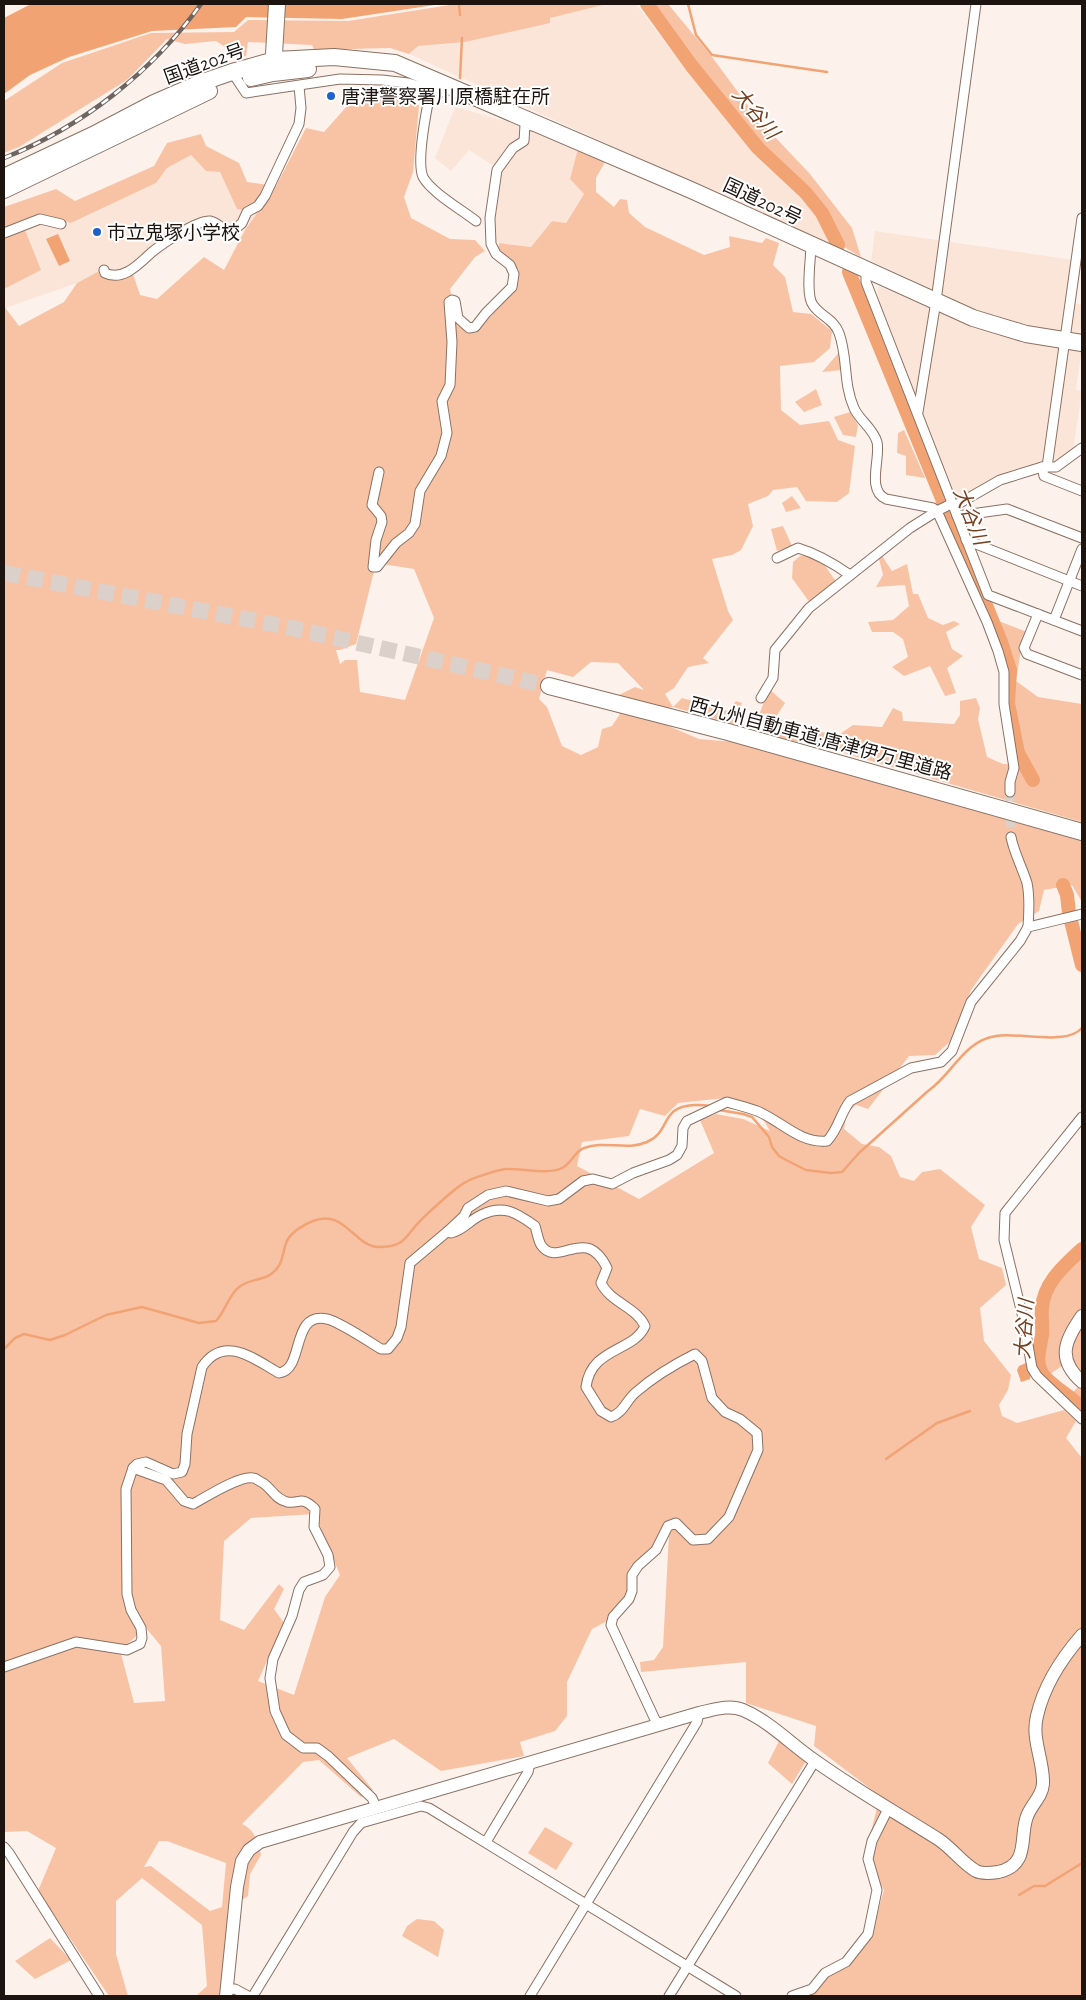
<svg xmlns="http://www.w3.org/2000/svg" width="1086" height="2000" font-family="'Alegreya Sans','Noto Sans JP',sans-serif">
  <rect width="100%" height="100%" fill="#fdf1eb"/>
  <!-- built -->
  <g fill="#fbe5d9">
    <polygon points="607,4 636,4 686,69 757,155 813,209 823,224 828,244 409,54 418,46 465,42 550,22 550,18"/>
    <polygon points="455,107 535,129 578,149 575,163 584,194 565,223 552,221 531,247 499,243 492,238 500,170 469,150 451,171 435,158"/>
    <polygon points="191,155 206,171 220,172 237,209 258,212 245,230 226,235 208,223 185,235 133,274 107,280 99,271 77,283 5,308 4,228 39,214 72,223 156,183 167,168"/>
    <polygon points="875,231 1074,260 1072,303 1082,305 1082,334 1020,325 978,311 871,261"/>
    <polygon points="879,286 971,325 1082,347 1076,390 1082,391 1073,450 1055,465 1000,476 955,500 883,319 877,291"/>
  </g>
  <!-- green -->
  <g fill="#f8c3a5" fill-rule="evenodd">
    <polygon points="456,4 607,4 550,18 550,23 465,42 418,46 409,54 390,48 314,50 312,45 248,42 246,56 236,59 234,53 216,41 185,44 167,39 127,80 19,147 4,153 4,101 62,63 151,33 234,32 248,20 348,21"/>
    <polygon points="652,4 668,4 712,57 758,119 810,174 852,228 861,257 844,247 827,210 762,146 694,63"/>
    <path d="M387 93 419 105 413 172 404 197 411 218 450 239 475 240 485 251 475 257 450 289 458 326 476 333 516 287 519 270 498 250 499 243 531 247 552 221 566 223 584 194 570 179 578 149 605 162 596 178V192L614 207 620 199 627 200 629 213 645 227 704 255 730 247 729 236 762 243 766 238 779 243 773 265 785 277 793 312 811 314 832 331 830 348 814 362 780 366 781 410 800 425 829 421 838 440 855 446 849 493 837 502 806 501 797 487 773 490 768 496 748 504 753 526 741 550 732 555 712 559 728 611 733 620 703 658 709 663 688 667 674 688 665 694 673 707 682 698 728 711 736 701 742 703 734 724 673 707 662 709 659 722 699 739 734 742 772 748 780 737 757 720 769 689 785 703 777 715 802 741 812 731 840 734 853 725 882 727 893 708 902 712 903 721 954 724 960 715V701L976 698 980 708 978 719 987 757 1003 764 1027 765 1012 704 1016 681 996 620 1027 632 1021 649 1016 681 1038 697 1082 704V822L802 741 792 742 788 757 1082 841V902L1072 885 1044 890 1039 911 1018 924 971 990 953 1039 935 1055 909 1056 868 1109 856 1105 847 1113 844 1129 862 1144 879 1147 891 1156 900 1177 914 1181 922 1172 940 1169 985 1205 971 1227 979 1259 1002 1268 1006 1285 980 1308 984 1341 1011 1375 1008 1390 999 1405 1002 1416 1017 1423 1064 1410 1076 1421 1066 1438 1082 1458V1996H802L815 1991 831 1974 849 1965 871 1935 884 1890 865 1856 880 1796 814 1746 816 1726 746 1703V1662L641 1672 640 1662 654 1660 663 1647 669 1534 636 1570 637 1591 617 1616 592 1629 567 1682V1716L555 1731 520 1742 524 1756 441 1771 394 1739 347 1758 373 1790 361 1797 319 1760 303 1762 242 1824C255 1830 258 1842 261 1855L250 1874 248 1896 233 1906 223 1993 234 1996H196L207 1986 202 1925 142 1878 116 1901V1954L128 1996H109L38 1891 56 1848 27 1831 4 1832V306L19 326 64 302 77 283 99 271 107 280 133 274 140 295 157 299 204 257 224 270 245 230 258 212 237 209 220 172 206 171 191 155 167 168 156 183 71 223 39 214 4 228V207L56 189 75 201 154 166 167 143 201 134 206 146 239 163 247 182 276 186 306 128 324 132 348 105ZM376 563 414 569 434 618 405 700 360 692 357 660H345L340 664 336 650H340L356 644ZM591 662 618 663 644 690 635 687 617 696 615 710 620 714 612 726 602 729 598 747 581 755 562 746 547 707 539 699 547 670 573 677ZM725 1098 756 1107 770 1131 743 1119 716 1114 700 1120 714 1153 639 1199 577 1166 582 1142 629 1136 640 1109 665 1116 678 1103ZM315 1514 340 1575 325 1597 294 1695 258 1681 284 1623 274 1609 284 1589 279 1584 244 1630 220 1620 224 1541 251 1518ZM146 1628 161 1646 165 1701 134 1703 120 1650ZM159 1841H167L226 1863 222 1907 210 1911 151 1866 144 1867Z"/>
    <polygon points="25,230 41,270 4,289 4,236"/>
    <polygon points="841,350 842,370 822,372"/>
    <polygon points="816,389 822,405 804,412 795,402"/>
    <polygon points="850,412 858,425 856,437 843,435 834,417"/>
    <polygon points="904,430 925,478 906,475 906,456 897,453 898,433"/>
    <polygon points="792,496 801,508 786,512 782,503"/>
    <polygon points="783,526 792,546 777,551 771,529"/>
    <polygon points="810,555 821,560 837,583 810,603 792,578 793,562 800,556"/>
    <polygon points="882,556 892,571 907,564 913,594 918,594 928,618 943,625 954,621 960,624 946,632 952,649 963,656 947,668 956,693 945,696 930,666 904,676 892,667 908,657 903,639 893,632 872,632 868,622 893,620 909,606 905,585 876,587 883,575 879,559"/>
    <polygon points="1082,1252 1082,1373 1071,1360 1044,1378 1034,1367 1046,1306 1059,1274"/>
    <polygon points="1082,1383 1082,1412 1068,1397"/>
    <polygon points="779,1741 806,1761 792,1784 768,1763"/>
    <polygon points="545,1827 573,1843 556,1870 528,1853"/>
    <polygon points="417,1919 434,1921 444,1930 438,1957 402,1936 407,1926"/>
    <polygon points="50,1938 71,1960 35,1979 15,1961"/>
  </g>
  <!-- water -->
  <g fill="#f2a374">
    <polygon points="31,4 441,4 342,19 246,17 236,27 152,31 69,57 30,75 4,94 4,18"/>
    <polygon points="58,234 70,261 59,266 46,239"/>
    <polygon points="1026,1363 1031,1374 1030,1379 1021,1382 1017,1370 1019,1366"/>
  </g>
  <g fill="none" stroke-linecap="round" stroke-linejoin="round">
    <!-- stream -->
    <g stroke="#f2a374" stroke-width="2.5">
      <polyline points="459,4 460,15"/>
      <polyline points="688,4 696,35 712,55 827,72"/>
      <polyline points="460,78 462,38"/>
      <path d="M719 1110 743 1114 752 1117 769 1137 772 1147 779 1156 788 1161 806 1170 831 1173 842 1172 859 1153 928 1091C953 1074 963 1041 996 1036 1020 1032 1066 1046 1082 1028"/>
      <path d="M4 1349 15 1338 24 1334 50 1340 65 1335 106 1315 142 1307 199 1323 216 1321C225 1311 229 1295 239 1287 252 1277 268 1282 278 1267 284 1259 283 1247 288 1239 293 1231 305 1224 313 1221 346 1208 354 1249 382 1247 406 1246 406 1235 420 1221 428 1213 457 1186 466 1182 472 1178 498 1170 505 1169 521 1168 548 1175 562 1168 571 1164 574 1152 584 1148 604 1140 627 1151 647 1142 672 1131 659 1107 694 1105 700 1105 706 1104 712 1107"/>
      <polyline points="886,1459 937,1423 970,1411"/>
      <polyline points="1019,1895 1034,1886 1045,1886 1082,1863"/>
    </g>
    <!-- river -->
    <g stroke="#f2a374" stroke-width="14">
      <polyline points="647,4 691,65 758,148 806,193 822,213 838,245"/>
      <polyline points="849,272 1001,642 1010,670 1008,703 1018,753 1033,780"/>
      <polyline points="1063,885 1067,895 1069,913 1082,965"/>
      <path d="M1082 1249C1065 1265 1044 1282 1042 1308 1041 1317 1043 1326 1042 1335 1040 1348 1034 1364 1044 1376 1055 1389 1071 1396 1082 1408"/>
    </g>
    <!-- street-tunnel -->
    <polyline stroke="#dbd0ca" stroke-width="9" stroke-dasharray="9 4.5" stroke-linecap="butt" points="1010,792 1011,837"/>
    <!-- highway-tunnel -->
    <polyline stroke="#dbd0ca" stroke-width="16" stroke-dasharray="16 8" stroke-linecap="butt" points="4,573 283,626 549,686"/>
    <!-- street casing -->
    <g stroke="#8a7163" stroke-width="11">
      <g id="street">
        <polyline points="232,72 246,93 340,79 382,80 408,83 442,92 449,85"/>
        <path d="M431 89C427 107 416 161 423 177 431 192 462 210 476 221"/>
        <polyline points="4,233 40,219 61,224"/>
        <path d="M811 245C811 259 805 295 813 305 820 316 834 319 839 333 848 357 843 384 854 408 859 420 873 428 877 442 881 458 866 490 886 499L933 508 937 511"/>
        <path d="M104 270 105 273C123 282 140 263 152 252 162 244 197 220 210 221 216 222 221 227 226 231L235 229 242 223 247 212 258 206 265 196 299 124 301 108 299 86"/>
        <polyline points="866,270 866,282 988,595 1082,631"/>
        <polyline points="918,412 936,301 976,4"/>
        <polyline points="1042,467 1044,476 1082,491"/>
        <polyline points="1047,467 1082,218"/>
        <polyline points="379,472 372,505 381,516 382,522 376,540 373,567 377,567 396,543 409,533 415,524 420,491 441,456 447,433 442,401 450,385 452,342 449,302 452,300 455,301 458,318 469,328 475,327 486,313 512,287 514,274 510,265 496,254 491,244 490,218 497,170 513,148 524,141 525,125 535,126"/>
        <polyline points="957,516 1007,509 1082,538"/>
        <polyline points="966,540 1082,586"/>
        <path d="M777 558 798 548C818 554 833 563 850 575"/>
        <polyline points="1038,614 1024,648 1027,654 1082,675"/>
        <polyline points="1054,620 1082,549"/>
        <polyline points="761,698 773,678 775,650 809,608 910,528 937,511"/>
        <polyline points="1010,792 1010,782 1014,768 1004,704 1004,672 998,651 987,622 937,511 949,505 958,504 1000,480 1042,467 1056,467 1082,448"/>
        <path d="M1011 837C1014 853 1022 867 1027 883 1030 897 1029 913 1028 927"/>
        <polyline points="1082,1117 1005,1213 1004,1240 1024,1322 1032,1368 1037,1376 1082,1419"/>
        <path d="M133 1468 166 1480 184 1501 193 1504C206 1497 240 1475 253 1478 256 1478 260 1482 263 1483 272 1489 275 1499 287 1502 300 1504 301 1495 315 1509L314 1527 328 1555 330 1567 323 1575 304 1582 299 1590 292 1616 273 1659 270 1678 275 1711 286 1735 303 1748H317L328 1756 372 1798 376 1807"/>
        <path d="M4 1667 76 1642 127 1650 140 1644 142 1638 141 1628 131 1610 127 1594 126 1489 133 1468 137 1464 146 1462 173 1474 182 1472 185 1464 187 1434 202 1367C224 1334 254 1359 279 1373 305 1370 290 1311 327 1319 340 1322 368 1341 381 1349H388L397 1338 401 1327 410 1263 448 1231"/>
        <path d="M658 1726 611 1625 613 1617 629 1599 632 1591V1575L638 1566 656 1550 668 1526 676 1523 693 1540 708 1539 729 1517 758 1450 757 1433 740 1419 725 1412 712 1398 702 1361 695 1354C675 1364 652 1378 635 1393 626 1401 623 1413 611 1417L601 1411 586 1387C591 1347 634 1352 645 1326 636 1307 610 1302 601 1283L607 1268C585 1223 558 1270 541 1245 538 1240 537 1232 535 1226 517 1213 504 1204 481 1215 470 1220 464 1230 451 1233L448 1231 464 1216 468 1208 488 1195 506 1191 548 1201 559 1199 583 1181 593 1179 612 1184 633 1173 669 1160 677 1155 682 1146 683 1128 687 1121 727 1102C737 1105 747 1107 757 1111 780 1120 800 1144 827 1141 838 1130 840 1114 850 1101L911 1068 941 1062 952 1051 971 1002 1020 941 1028 927 1082 914"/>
        <polyline points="486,1842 528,1772 530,1763"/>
        <polyline points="4,1847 9,1853 99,1996"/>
        <polyline points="227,1990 235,1989 248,1996"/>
        <polyline points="253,1996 353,1832 361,1823 421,1806 429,1808 736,1996"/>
        <polyline points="530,1996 697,1722 699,1713"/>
        <polyline points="669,1996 815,1761"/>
        <polyline points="792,1996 812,1989 825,1973 846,1962 868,1934 877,1890 868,1859 872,1841 888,1809"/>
      </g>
    </g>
    <!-- secondary casing -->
    <g stroke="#8a7163" stroke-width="14">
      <g id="secondary">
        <path d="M1082 1316C1065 1340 1056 1359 1082 1382"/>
        <path d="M226 1996 237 1887 242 1861 249 1850 260 1842 699 1713C713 1710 729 1704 743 1710 769 1721 791 1744 814 1760 854 1789 897 1813 938 1839 952 1848 962 1863 976 1871 982 1874 991 1873 998 1872 1032 1865 1018 1834 1028 1814 1033 1803 1042 1796 1043 1784 1044 1761 1031 1739 1037 1716 1044 1685 1061 1659 1082 1635"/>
      </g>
    </g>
    <!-- highway casing -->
    <g stroke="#8a7163" stroke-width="18">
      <g id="highway">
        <polyline points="273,71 277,4"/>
        <polyline points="251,78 273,73 308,69"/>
        <polyline points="4,177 93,135 154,103 200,83 232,72 275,60 334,57 395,63 691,190 973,318 1026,334 1082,343"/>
        <polyline points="4,190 209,91"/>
        <polyline points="549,686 728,732 1082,832"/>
      </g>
    </g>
    <!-- street -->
    <use href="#street" stroke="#fff" stroke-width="9"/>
    <!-- secondary -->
    <use href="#secondary" stroke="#fff" stroke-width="12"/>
    <!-- highway -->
    <use href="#highway" stroke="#fff" stroke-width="16"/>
    <!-- rail casing -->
    <g stroke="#6f6560" stroke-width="4.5">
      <path id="rail" d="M4 158C82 127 152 72 201 4"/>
    </g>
    <!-- rail -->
    <use href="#rail" stroke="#fff" stroke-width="2.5" stroke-dasharray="8" stroke-linecap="butt"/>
  </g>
  <!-- markers -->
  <g fill="#1d61cc" stroke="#fff" stroke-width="2">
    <circle cx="331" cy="96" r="5"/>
    <circle cx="97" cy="232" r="5"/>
  </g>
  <g text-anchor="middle" stroke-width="4" stroke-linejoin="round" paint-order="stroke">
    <!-- street labels -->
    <g font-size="19" fill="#1d140f" stroke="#fff">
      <text transform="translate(204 63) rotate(-20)" y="7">国道202号</text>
      <text transform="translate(763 201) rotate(25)" y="7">国道202号</text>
      <text transform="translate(821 738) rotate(15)" y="7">西九州自動車道;唐津伊万里道路</text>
    </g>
    <!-- poi labels -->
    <g font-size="19" fill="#1d140f" stroke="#fff" text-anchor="start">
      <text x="341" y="103">唐津警察署川原橋駐在所</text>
      <text x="107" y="239">市立鬼塚小学校</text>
    </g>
    <!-- water labels -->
    <g font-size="20" font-style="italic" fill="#754120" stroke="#fff">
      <text transform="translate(756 113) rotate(50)" y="7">大谷川</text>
      <text transform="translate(971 516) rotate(68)" y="7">大谷川</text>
      <text transform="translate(1024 1329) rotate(-86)" y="7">大谷川</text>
    </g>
  </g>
  <!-- border -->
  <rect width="1086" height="2000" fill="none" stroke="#1d140f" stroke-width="10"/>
</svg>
